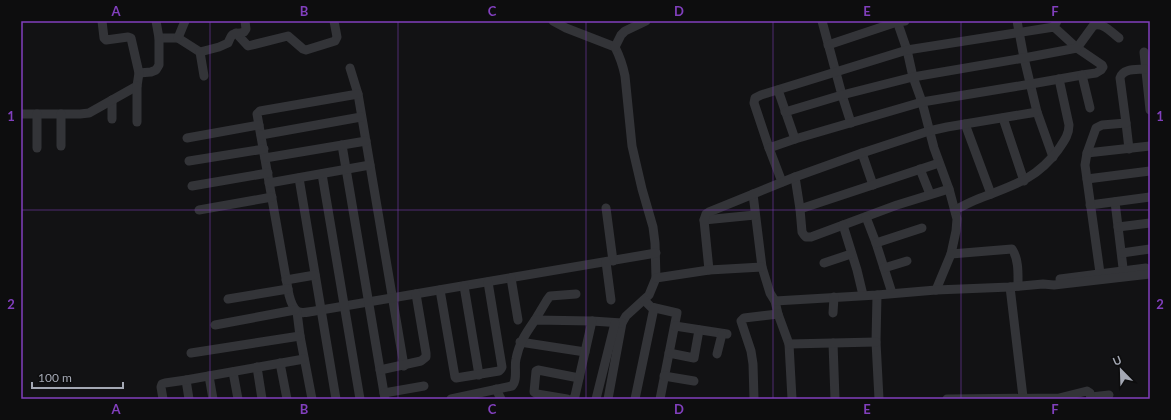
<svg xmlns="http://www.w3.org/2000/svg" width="1171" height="420" font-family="Lato,sans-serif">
  <rect width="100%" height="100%" fill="#121214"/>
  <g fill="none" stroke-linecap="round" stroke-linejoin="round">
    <!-- minor -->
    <g stroke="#333438" stroke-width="9">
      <path d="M553 21 566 28 615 47C620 57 623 66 625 76L632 146 642 189 653 227 655 243 656 278 649 295 626 316 622 323 608 399"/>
      <polyline points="822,21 842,95 851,123"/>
      <polyline points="897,21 907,50 913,77 922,102 934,148 949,189 957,219 956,231 951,254 936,290"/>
      <polyline points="1017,21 1024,58 1037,112 1053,157"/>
      <polyline points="1054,27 1077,48 1102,65 1103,67 1101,70 1096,73 1082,75 1031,84 922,102 795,139 769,148 754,103 755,98 761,95 907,50 1054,27 1057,21"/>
      <polyline points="236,33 248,46 288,36 303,49 306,50 335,41 337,37 334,21"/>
      <polyline points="159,38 178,38 200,52"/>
      <polyline points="178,38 185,21"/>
      <polyline points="828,45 897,22 905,21"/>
      <polyline points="615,47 621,35 625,31 646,21"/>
      <polyline points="1144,52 1150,110"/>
      <polyline points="350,68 358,94 404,366"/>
      <polyline points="139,73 151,72 156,70 159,65 159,38 156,21"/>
      <polyline points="1082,75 1090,108"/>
      <path d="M204 76 200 52 219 47 228 43C233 31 232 35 244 32L246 29 245 21"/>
      <polyline points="778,90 795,139"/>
      <path d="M358 94 260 111 257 114 289 295C295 318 301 313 321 310L656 253"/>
      <polyline points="112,100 112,119"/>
      <path d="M785 112 842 95 913 77 1024 58 1077 48 1093 26C1102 21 1112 33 1119 38"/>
      <polyline points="21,114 80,114 89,113 137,86 139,73 131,38 128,37 106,40 104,38 102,21"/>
      <polyline points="37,114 37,148"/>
      <polyline points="61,114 61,146"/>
      <polyline points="1003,118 1024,181"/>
      <polyline points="137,122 137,86"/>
      <polyline points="1126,123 1129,149"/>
      <polyline points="965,124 991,194"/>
      <polyline points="261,135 361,117"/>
      <polyline points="187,138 259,125"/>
      <polyline points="342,145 385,399"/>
      <polyline points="769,148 782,182"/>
      <polyline points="862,153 873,185"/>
      <polyline points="1087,153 1150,146"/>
      <polyline points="265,158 366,141"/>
      <polyline points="189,161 264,149"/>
      <polyline points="920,169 930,194"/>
      <polyline points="322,174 360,399"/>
      <polyline points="795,177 800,209 802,232 804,235 806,237 811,237 897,205 949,189"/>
      <polyline points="299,178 336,399"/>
      <polyline points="1087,179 1150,171"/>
      <polyline points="269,183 370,165"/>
      <polyline points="192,186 268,173"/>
      <polyline points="753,194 762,267 770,293 775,301 778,314 789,344 792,399"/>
      <polyline points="1115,202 1124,276"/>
      <polyline points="1090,205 1150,197"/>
      <polyline points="606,208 613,261"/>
      <polyline points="800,209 939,163"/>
      <polyline points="199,210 272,197"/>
      <path d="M955 210C963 206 970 202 978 199 1011 186 1036 180 1058 150 1064 141 1069 135 1069 125L1059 79"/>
      <polyline points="866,217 876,243 892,293"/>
      <polyline points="704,220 755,215"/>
      <polyline points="843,225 857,270 863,295"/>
      <polyline points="1118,227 1150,223"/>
      <polyline points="876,243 922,228"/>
      <polyline points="1122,253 1150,249"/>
      <path d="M951 254 1012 249C1019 259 1018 275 1018 286"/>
      <polyline points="606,262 611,300"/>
      <polyline points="824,263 851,254"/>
      <polyline points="884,268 907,261"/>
      <polyline points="709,270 704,220 706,214 709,212 795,177 862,153 929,131 947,127 1037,112"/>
      <path d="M1100 273 1085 165 1087 153 1096 128 1102 125 1126 123 1120 78C1123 68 1137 70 1145 69"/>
      <polyline points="511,278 518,320"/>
      <polyline points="656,278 709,270 762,267"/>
      <polyline points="1060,279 1146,268"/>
      <polyline points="286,280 315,275"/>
      <polyline points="464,286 479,375"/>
      <polyline points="1010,287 1023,397"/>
      <polyline points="440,290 455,377 456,378 499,371 501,369 502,367 488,282"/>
      <polyline points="877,295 876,342 879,399"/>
      <polyline points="228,299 288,289"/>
      <polyline points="644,300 651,307 677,313 660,399"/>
      <polyline points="775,301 877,295 936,290 1010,287 1043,284 1054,285 1150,274"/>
      <polyline points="297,312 300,336 312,399"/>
      <polyline points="833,313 834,297"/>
      <polyline points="535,320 547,300 550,296 576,294"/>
      <polyline points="215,325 295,310"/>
      <polyline points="675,326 727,334"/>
      <polyline points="520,342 585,352"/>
      <polyline points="833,343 835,399"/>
      <polyline points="789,344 876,342"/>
      <polyline points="191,353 300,336"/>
      <polyline points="669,353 694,358 699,330"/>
      <polyline points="717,354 722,334"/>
      <polyline points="280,363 287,399"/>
      <polyline points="257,367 262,399"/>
      <polyline points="380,370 421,361 426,357 426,353 416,294"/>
      <polyline points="233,372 238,399"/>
      <polyline points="209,376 213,399"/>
      <polyline points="664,376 694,381"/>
      <polyline points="186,380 189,399"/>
      <polyline points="496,389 501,399"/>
      <polyline points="384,393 424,386"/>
      <polyline points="1091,397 1109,395"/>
      <polyline points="163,399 161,387 162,384 165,383 186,380 304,359"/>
      <path d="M451 399 512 386C518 380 514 367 516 359 519 343 526 333 535 320L592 321 622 323"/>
      <polyline points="567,399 537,394 534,392 536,371 538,370 579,378"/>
      <polyline points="573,399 575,396 592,321"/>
      <polyline points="596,399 615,323"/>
      <polyline points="635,399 654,308"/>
      <polyline points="754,399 753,364 751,351 741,321 744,318 778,314"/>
      <polyline points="947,399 1059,398 1087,391 1090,393 1091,399"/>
    </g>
  </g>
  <!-- grid -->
  <path fill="none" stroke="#813fbd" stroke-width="1" stroke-opacity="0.55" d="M210 21V399M398 21V399M586 21V399M773 21V399M961 21V399M21 210H1150"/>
  <!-- border -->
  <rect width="1171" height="420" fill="none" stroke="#0d0d0e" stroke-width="44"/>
  <!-- north arrow -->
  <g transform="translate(1121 370) rotate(337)" stroke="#0d0d0e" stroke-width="3" paint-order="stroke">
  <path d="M0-3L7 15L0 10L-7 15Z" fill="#a4a8b4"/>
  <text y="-6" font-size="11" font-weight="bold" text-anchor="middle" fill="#a4a8b4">U</text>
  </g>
  <!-- scale -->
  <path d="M32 382v6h91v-6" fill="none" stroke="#a4a8b4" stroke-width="2"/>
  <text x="38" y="382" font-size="12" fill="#a4a8b4" stroke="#0d0d0e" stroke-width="3" paint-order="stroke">100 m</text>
  <rect x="22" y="22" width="1127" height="376" fill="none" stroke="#813fbd" stroke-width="1.5"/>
  <g font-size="13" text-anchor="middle" font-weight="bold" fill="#813fbd">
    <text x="116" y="16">A</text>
    <text x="304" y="16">B</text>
    <text x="492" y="16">C</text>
    <text x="679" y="16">D</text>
    <text x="867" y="16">E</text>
    <text x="1055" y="16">F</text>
    <text x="11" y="121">1</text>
    <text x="1160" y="121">1</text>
    <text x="11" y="309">2</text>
    <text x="1160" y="309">2</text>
    <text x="116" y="414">A</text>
    <text x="304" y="414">B</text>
    <text x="492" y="414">C</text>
    <text x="679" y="414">D</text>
    <text x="867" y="414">E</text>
    <text x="1055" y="414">F</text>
  </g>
</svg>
